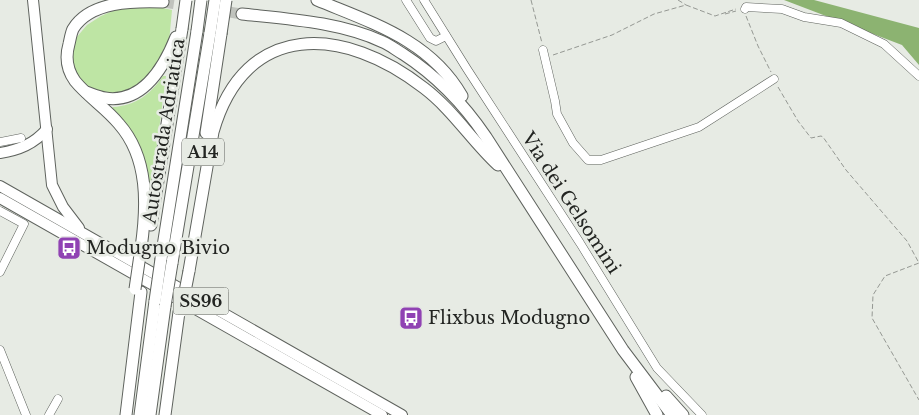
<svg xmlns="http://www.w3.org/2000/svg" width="919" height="415" font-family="'Libre Baskerville',serif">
  <rect width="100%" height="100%" fill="#e7ebe4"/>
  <!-- green -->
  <g fill="#bee5a4">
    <polygon points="133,6 154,6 172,10 169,42 163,58 142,85 116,95 87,89 79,80 72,66 72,52 76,38 87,25 101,16 115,10"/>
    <path d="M163 76H166L153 176 149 183 111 110 113 107C135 106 151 94 163 76Z"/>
  </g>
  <!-- water -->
  <polygon fill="#8cb371" points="784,0 814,0 919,28 919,65 902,45"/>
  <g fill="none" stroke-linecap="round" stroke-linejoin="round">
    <!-- highway-tunnel -->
    <polyline stroke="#c0c3bd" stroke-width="11" stroke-dasharray="11 5.5" stroke-linecap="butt" points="163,2 242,14"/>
    <!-- minor casing -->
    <g stroke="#5e625d" stroke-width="9">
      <g id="minor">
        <polyline points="406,0 430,38 436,41 446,36"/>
        <polyline points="424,0 467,69 580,243 657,368 702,415"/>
        <polyline points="745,9 746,7 782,9 804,17 841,23 884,44 919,76"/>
        <polyline points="543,50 555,101 557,114 573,143 588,160 601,160 699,127 774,79"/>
        <polyline points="0,142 21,138"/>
        <polyline points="0,211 24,224 0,272"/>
        <polyline points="0,350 26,415"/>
        <polyline points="49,415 58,399"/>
      </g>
    </g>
    <!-- major casing -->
    <g stroke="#5e625d" stroke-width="12">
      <g id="major">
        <polyline points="33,0 52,185 63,207 79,228"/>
        <path d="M0 153C19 150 34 144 47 129"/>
        <polyline points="0,186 402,415"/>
        <polyline points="0,198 382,415"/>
      </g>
    </g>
    <!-- highway casing -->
    <g stroke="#5e625d" stroke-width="13">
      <g id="highway">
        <path d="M317 0C372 23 430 40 462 96"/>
        <path d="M242 14C288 19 340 22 383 42 390 45 396 50 403 54 437 76 463 103 486 137L623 350 672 415"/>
        <path d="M86 92C92 94 99 97 105 98 143 104 164 67 176 37"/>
        <polyline points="206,133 221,34"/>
        <polyline points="151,225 182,29"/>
        <path d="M141 248C147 206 149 158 119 124 106 108 88 97 75 81 67 70 65 58 69 44 70 40 71 33 73 29 90 1 134 1 163 2"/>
        <polyline points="161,259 197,31"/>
        <polyline points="172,263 210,33"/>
        <path d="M189 271 213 132C245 19 345 26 424 88 453 110 472 141 498 165"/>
        <polyline points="636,377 657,415"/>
        <polyline points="666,396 683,415"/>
        <polyline points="126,415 141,292"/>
        <polyline points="140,415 155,301"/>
        <polyline points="150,415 165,306"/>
        <polyline points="165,415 179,312"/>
      </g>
    </g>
    <!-- path -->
    <g stroke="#959893" stroke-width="1" stroke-dasharray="5 2.5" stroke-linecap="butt">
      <polyline points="531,0 542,43"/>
      <polyline points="678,0 686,5"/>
      <polyline points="725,14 736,11"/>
      <polyline points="746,16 758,46 771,72"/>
      <polyline points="553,55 612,35 654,14 686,5 715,16 736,9"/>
      <polyline points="778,87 798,121 811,138 821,136 823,137 846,170 907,241 919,263 885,276 873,295 872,318 919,400"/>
    </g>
    <!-- minor -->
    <use href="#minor" stroke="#fff" stroke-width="8"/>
    <!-- major -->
    <use href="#major" stroke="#fff" stroke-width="10"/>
    <!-- highway -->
    <use href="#highway" stroke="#fff" stroke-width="11"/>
    <!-- highway-bridge casing -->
    <g stroke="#5e625d" stroke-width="13" stroke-linecap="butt">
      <g id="highway-bridge">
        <polyline points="182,29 186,0"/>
        <polyline points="197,31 201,0"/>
        <polyline points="210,33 215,0"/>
        <polyline points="221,34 226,0"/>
        <polyline points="135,289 141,248"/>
        <polyline points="155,301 161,259"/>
        <polyline points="165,306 172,263"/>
        <polyline points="181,312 189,271"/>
      </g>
    </g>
    <!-- highway-bridge -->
    <use href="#highway-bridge" stroke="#fff" stroke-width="11"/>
  </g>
  <!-- icons -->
  <defs>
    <g id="bus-square" transform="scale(1.25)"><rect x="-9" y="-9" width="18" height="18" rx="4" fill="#9042b3" stroke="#e7ebe4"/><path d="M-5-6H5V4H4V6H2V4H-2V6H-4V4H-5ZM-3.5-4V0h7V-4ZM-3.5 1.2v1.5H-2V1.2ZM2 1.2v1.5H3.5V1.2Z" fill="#fff"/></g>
  </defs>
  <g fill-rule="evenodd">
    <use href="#bus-square" x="69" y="248"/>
    <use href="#bus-square" x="411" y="318"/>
  </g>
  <g text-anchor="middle" stroke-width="5" stroke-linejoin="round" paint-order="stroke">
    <!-- shield labels -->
    <g fill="#e7ebe4" stroke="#5e605c" stroke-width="1">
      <rect x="182" y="138.5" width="42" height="27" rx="4"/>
      <rect x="173.5" y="287.5" width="55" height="27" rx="4"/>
    </g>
    <g font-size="16" font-weight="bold" fill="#232522">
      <text x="203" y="158">A14</text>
      <text x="201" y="307">SS96</text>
    </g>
    <!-- street labels -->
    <g font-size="18" fill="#232522" stroke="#e7ebe4">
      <text transform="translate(164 131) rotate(-81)" y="6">Autostrada Adriatica</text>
      <text transform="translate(571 203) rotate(57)" y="6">Via dei Gelsomini</text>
    </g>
    <!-- poi labels -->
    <g font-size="18" fill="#232522" stroke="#e7ebe4" text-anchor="start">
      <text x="86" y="254">Modugno Bivio</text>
      <text x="428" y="324">Flixbus Modugno</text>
    </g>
  </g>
</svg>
